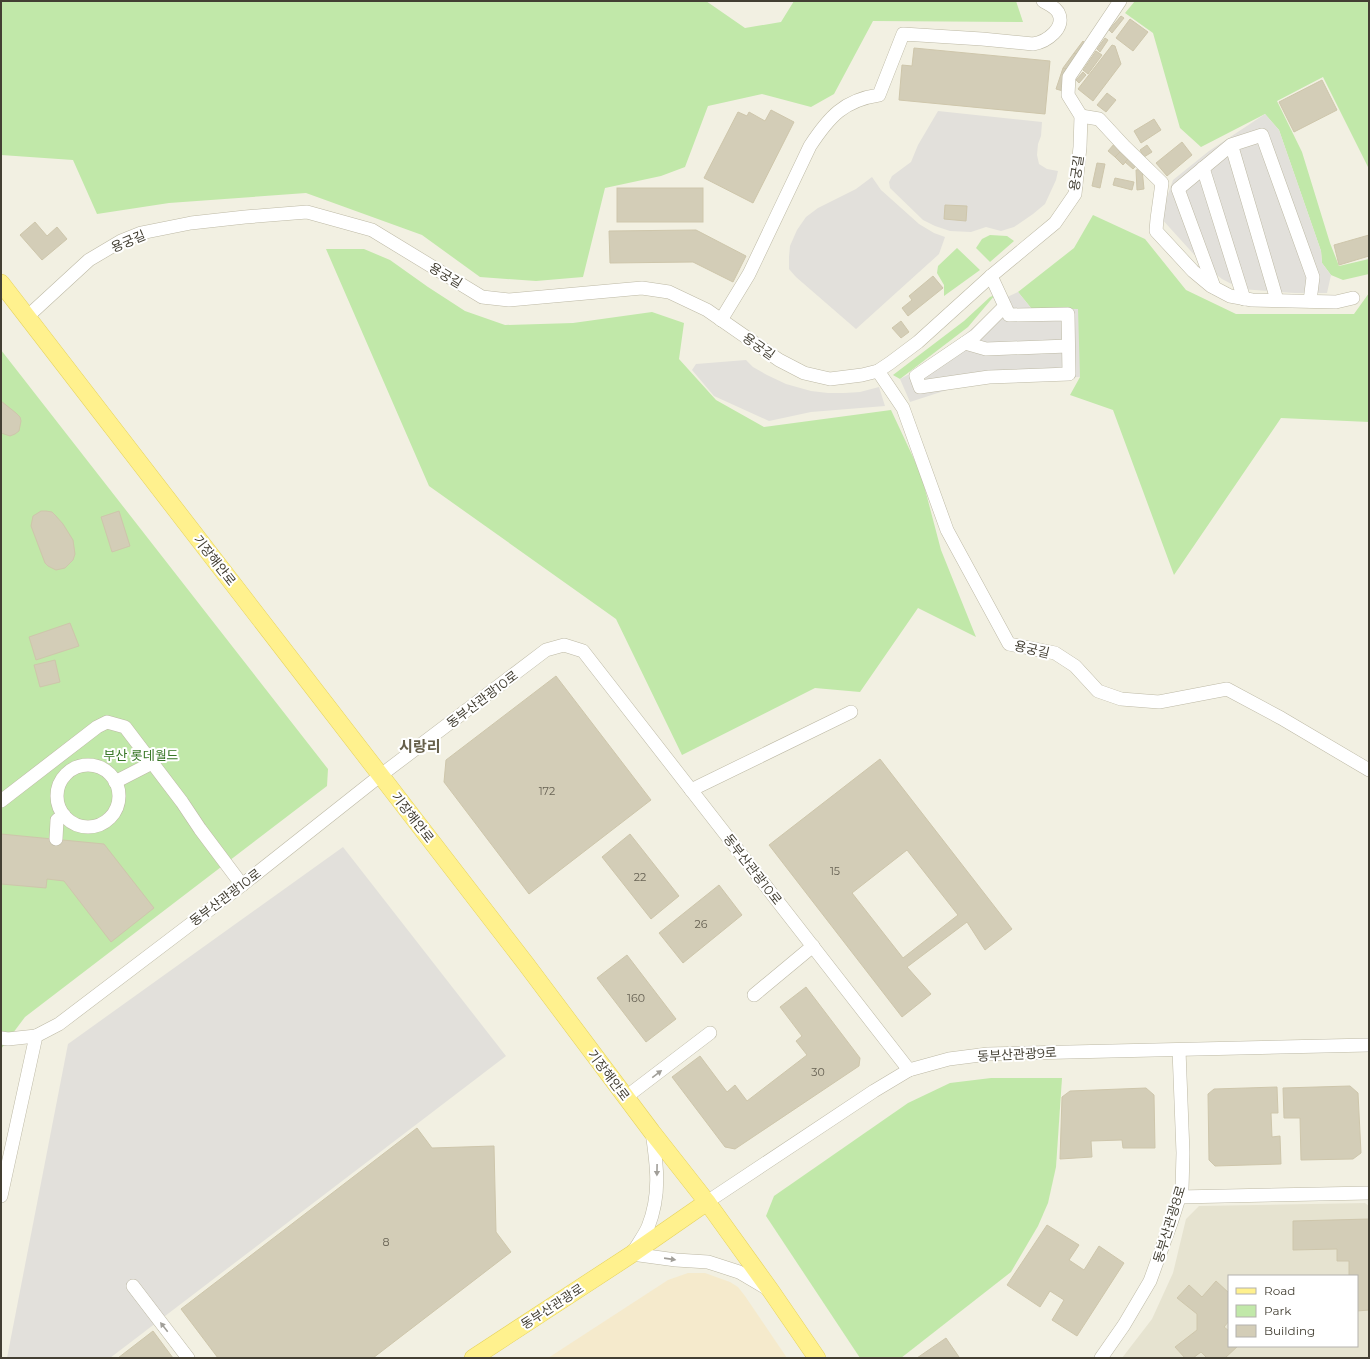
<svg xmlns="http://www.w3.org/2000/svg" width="1370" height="1359" font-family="Montserrat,'Noto Sans KR',sans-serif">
  <rect width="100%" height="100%" fill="#f2f0e2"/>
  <!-- residential -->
  <path fill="#e6e3d0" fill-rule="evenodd" d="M1365 1203 1369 1206V1358H1122L1152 1319 1173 1273 1186 1219 1199 1206ZM1229 1276H1357V1346H1229Z"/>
  <!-- commercial -->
  <polygon fill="#f5eacc" points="688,1273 705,1273 730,1282 738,1287 745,1296 787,1358 548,1358 668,1280"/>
  <!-- green -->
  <g fill="#c1e8a9">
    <polygon points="1,1 706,1 745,28 781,22 794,1 1016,1 1023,22 873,21 834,94 811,107 762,94 708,106 685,167 661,176 605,188 583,277 536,281 480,277 422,235 306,193 169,203 97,214 73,160 1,155"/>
    <polygon points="1135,1 1369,1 1369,169 1323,77 1277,101 1302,152 1330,243 1339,266 1369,259 1369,274 1343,280 1331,275 1322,263 1321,251 1279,130 1265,114 1201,147 1180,128 1153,33 1125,13"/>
    <polygon points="1093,215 1145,239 1186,290 1236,314 1354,314 1369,293 1369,422 1281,418 1174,575 1113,410 1070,395 1080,377 1031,308 1018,292 1074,248"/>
    <polygon points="990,235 1007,236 1014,241 990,262 976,248 982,239"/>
    <polygon points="957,248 980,270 944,296 944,285 937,273 938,266"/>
    <polygon points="326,249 364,249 390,260 428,287 465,311 505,325 573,323 652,312 684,323 679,359 716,400 764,427 891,410 921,474 941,550 976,637 918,608 860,692 815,688 682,755 616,619 429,486"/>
    <polygon points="995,295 968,327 900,379 893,375 964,321 990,297"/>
    <polygon points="1,350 328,769 327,786 25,1017 1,1049"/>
    <polygon points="991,1078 1062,1078 1056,1167 1048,1203 1038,1226 1011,1272 901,1358 860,1358 766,1216 774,1196 908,1103 950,1083"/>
  </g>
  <!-- parking -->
  <g fill="#e2e0db">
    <polygon points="938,111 1042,122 1041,136 1038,144 1037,155 1039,164 1047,169 1058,171 1056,180 1045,204 1033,214 1014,227 1001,231 986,227 971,232 950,231 935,226 923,220 890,188 889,182 892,176 911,162 918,145"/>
    <polygon points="1265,114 1279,130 1321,251 1322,263 1331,275 1327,293 1294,293 1241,289 1222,279 1207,267 1199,260 1160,217 1173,180 1209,151"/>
    <polygon points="872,177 881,190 919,224 934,233 945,237 939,254 856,329 796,277 789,269 789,257 790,246 797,230 806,217 818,208 856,189"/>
    <polygon points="1018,292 1031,308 1078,309 1080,377 1003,378 950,389 910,402 900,379 917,370 954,344 997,307 1005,298"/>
    <polygon points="746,360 753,367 767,375 786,384 811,391 828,393 844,393 860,392 879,387 885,406 811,412 769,421 714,396 692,370 696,364"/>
    <polygon points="343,847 506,1056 110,1358 7,1358 68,1044"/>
  </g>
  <!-- building -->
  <g fill="#d3cdb7" stroke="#cec6ab" fill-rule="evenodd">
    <polygon points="1121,16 1124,18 1112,33 1109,30"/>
    <polygon points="1130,19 1148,32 1133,51 1116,38"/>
    <polygon points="1105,38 1108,40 1100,52 1097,49"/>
    <polygon points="1083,41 1086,44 1079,56 1074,53"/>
    <polygon points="1112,45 1115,46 1121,64 1093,101 1078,89"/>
    <polygon points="914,48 1050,61 1045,114 899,100 902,65 912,66"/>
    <polygon points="1096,51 1102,55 1088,74 1083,70"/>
    <polygon points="1074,53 1079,56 1069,70 1063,68"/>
    <polygon points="1063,68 1069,70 1063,91 1056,89"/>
    <polygon points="1083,72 1086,75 1079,83 1076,80"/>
    <polygon points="1322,80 1337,110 1294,132 1279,102"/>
    <polygon points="1107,93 1116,100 1106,112 1097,105"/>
    <polygon points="771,110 794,122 753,203 704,178 738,112 747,116 749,112 765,121"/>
    <polygon points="1154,119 1161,130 1141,143 1134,131"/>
    <polygon points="1182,142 1192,155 1167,176 1156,163"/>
    <polygon points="1115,143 1122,150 1115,157 1108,151"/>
    <polygon points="1147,145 1152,152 1144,157 1140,150"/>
    <polygon points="1122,150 1130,157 1123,165 1115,157"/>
    <polygon points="1130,157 1138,164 1133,169 1125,162"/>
    <polygon points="1097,163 1105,164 1100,188 1092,186"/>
    <polygon points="1142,169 1144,189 1137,190 1136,170"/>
    <polygon points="1115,178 1134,182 1132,190 1113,185"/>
    <rect x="617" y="188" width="86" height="34"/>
    <polygon points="945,205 967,206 966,221 944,219"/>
    <polygon points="35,222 47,236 57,227 67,239 42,260 20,235"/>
    <polygon points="696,230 746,256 733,282 693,262 610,263 609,231"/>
    <polygon points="1369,235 1369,256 1339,265 1334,245"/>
    <polygon points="933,276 943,288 908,316 902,308 912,300 909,296"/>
    <polygon points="901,321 909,332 901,338 892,328"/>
    <polygon points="1,401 16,413 20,417 21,421 19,431 15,434 10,436 1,433"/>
    <polygon points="41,511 46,511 52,512 56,516 63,524 73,540 75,554 73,560 65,568 56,570 48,566 45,563 31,526 33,516"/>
    <polygon points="119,511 130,546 112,552 101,517"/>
    <polygon points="70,623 79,646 36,660 29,637"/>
    <polygon points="55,660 60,682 40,687 34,665"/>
    <polygon points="556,676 651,800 529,894 444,782 446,760"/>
    <path d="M880 759 1012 929 985 950 967 922 907 967 931 994 902 1017 769 845ZM907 850 958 915 903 958 852 893Z"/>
    <polygon points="1,834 104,844 154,908 111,942 64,881 47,879 46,888 1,884"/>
    <polygon points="630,834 679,896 651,919 602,857"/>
    <polygon points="719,885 742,915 683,963 659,933"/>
    <polygon points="627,955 676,1019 646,1042 597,978"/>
    <polygon points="806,987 860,1058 859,1066 735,1149 725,1147 672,1077 700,1056 727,1092 735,1085 747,1101 807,1055 796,1041 802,1036 780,1007"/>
    <polygon points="1350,1086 1358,1093 1361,1153 1353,1159 1301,1160 1300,1118 1284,1118 1283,1088"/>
    <polygon points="1277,1087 1278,1113 1271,1113 1272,1137 1280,1136 1281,1164 1215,1166 1209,1160 1208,1094 1214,1089"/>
    <polygon points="1146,1088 1154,1095 1155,1148 1123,1148 1122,1140 1091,1141 1092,1157 1060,1159 1062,1097 1070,1091"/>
    <polygon points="417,1128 432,1148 494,1146 496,1232 511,1252 373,1358 218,1358 181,1309"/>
    <polygon points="1369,1219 1369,1310 1357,1311 1357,1276 1349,1276 1349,1261 1337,1261 1337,1249 1293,1250 1293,1221"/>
    <polygon points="1047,1225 1079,1245 1069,1260 1084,1270 1099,1246 1124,1263 1077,1336 1052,1320 1064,1300 1050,1291 1040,1307 1007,1285"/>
    <polygon points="1216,1281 1229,1293 1229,1321 1224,1327 1229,1331 1229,1346 1238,1346 1225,1358 1207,1358 1201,1352 1193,1358 1185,1358 1175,1347 1197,1330 1197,1314 1177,1298 1189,1285 1202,1297"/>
    <polygon points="153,1331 173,1358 118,1358"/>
    <polygon points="946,1338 959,1357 957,1358 917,1358"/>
  </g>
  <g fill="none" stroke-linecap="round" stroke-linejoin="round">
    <!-- minor casing -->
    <g stroke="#bdb9a5" stroke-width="14">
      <g id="minor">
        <polyline points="1081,116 1099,119 1124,146 1162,183 1157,219 1156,231 1193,271 1211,286 1230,296 1252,300 1336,302 1353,298"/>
        <polyline points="1232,147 1277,300"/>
        <polyline points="1203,168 1244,299"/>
        <polyline points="991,276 1009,315 1068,314 1069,374 989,377 920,387 916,376 975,336 1005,306"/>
        <polyline points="1214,287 1178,189 1231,145 1262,135 1313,277 1310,301"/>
        <polyline points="27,317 89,260 121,241 141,233 191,223 245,217 307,212 372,230 482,297 509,300 642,288 669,292 707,310 779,360 804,373 830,379 862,375 878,371 890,363 918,342 991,276 1055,223 1075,194 1080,147 1081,116 1068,95 1069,77 1120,1"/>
        <path d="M721 320 749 274 810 146C829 117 844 100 879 95L903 34 982 39 1033 44C1046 42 1067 28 1058 12 1054 6 1048 4 1043 1"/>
        <polyline points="965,343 986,349 1068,346"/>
        <polyline points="878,371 903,408 947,530 1009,644 1055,653 1075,666 1098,691 1121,699 1159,702 1227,689 1281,718 1369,770"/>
        <circle cx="88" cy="796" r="31"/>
        <polyline points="115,782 152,763"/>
        <polyline points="691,790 851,712"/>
        <polyline points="1,801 97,727 107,722 125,727 182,802 200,829 242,885"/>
        <polyline points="56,839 57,820 64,815"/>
        <polyline points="754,995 813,946"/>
        <polyline points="1,1038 8,1039 36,1036"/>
        <polyline points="626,1097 710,1033"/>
        <path d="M652 1132C657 1166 661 1194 648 1227 644 1236 637 1245 632 1254L676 1260 708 1262 739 1272 768 1289"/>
        <polyline points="1,1196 36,1036 59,1024 242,885 381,775 546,650 564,645 583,651 909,1070"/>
        <polyline points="1179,1197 1369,1193"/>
        <polyline points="707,1202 874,1091 909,1070 949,1059 988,1054 1369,1045"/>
        <polyline points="133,1286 188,1358"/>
        <polyline points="1101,1358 1124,1325 1150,1281 1171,1223 1182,1189 1183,1153 1179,1050"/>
      </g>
    </g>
    <!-- major casing -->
    <g stroke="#e6d35c" stroke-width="18">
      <g id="major">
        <polyline points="1,283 526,964 652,1132 707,1202 771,1291 817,1358"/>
        <polyline points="473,1358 632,1254 707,1202"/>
      </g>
    </g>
    <!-- minor -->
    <use href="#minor" stroke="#fff" stroke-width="13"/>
    <!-- major -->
    <use href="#major" stroke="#fff18e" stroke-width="17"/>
  </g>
  <!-- one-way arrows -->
  <defs><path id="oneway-solid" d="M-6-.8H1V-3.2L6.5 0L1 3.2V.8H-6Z"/></defs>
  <g fill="#a19f99">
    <use href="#oneway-solid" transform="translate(657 1074) rotate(-37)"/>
    <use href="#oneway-solid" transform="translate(657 1170) rotate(91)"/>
    <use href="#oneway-solid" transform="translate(670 1259) rotate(8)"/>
    <use href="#oneway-solid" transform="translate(164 1327) rotate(-128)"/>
  </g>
  <g text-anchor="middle" stroke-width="4" stroke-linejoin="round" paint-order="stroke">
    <!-- number labels -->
    <g font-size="11" fill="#676254">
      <text x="547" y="795">172</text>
      <text x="835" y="875">15</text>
      <text x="640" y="881">22</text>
      <text x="701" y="928">26</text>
      <text x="636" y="1002">160</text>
      <text x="818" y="1076">30</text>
      <text x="386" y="1246">8</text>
    </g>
    <!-- street labels -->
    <g font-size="13" fill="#433f33" stroke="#fff">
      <text transform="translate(1076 173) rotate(-82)" y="5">용궁길</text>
      <text transform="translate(128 241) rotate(-23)" y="5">용궁길</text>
      <text transform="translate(446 275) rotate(31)" y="5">용궁길</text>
      <text transform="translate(759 346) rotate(35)" y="5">용궁길</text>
      <text transform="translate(215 560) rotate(52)" y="5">기장해안로</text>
      <text transform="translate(1032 649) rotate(13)" y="5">용궁길</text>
      <text transform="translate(482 699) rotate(-37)" y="5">동부산관광10로</text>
      <text transform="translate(413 817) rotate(52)" y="5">기장해안로</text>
      <text transform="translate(753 869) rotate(52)" y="5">동부산관광10로</text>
      <text transform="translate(225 897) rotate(-37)" y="5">동부산관광10로</text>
      <text transform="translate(1017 1054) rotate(-3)" y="5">동부산관광9로</text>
      <text transform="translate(609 1075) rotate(53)" y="5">기장해안로</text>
      <text transform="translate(1169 1224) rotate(-73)" y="5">동부산관광8로</text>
      <text transform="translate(552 1306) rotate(-33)" y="5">동부산관광로</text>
    </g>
    <!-- park labels -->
    <g font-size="13" fill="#377625" stroke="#fff">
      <text x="141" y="760">부산 롯데월드</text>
    </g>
    <!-- quarter labels -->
    <g font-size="15" font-weight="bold" fill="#665f4a" stroke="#fff">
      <text x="420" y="752">시랑리</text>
    </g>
  </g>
  <!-- border -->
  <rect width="1370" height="1359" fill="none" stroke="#433f33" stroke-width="4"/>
  <!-- legend -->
  <rect x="1228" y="1275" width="130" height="72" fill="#ffffff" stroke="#b4b2ad"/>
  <rect x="1236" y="1288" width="20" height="6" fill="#fff18e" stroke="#b4b2ad"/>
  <text x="1264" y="1295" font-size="12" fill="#433f33">Road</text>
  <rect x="1236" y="1305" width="20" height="12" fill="#c1e8a9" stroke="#b4b2ad"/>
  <text x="1264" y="1315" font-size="12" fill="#433f33">Park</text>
  <rect x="1236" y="1325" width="20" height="12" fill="#d3cdb7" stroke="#b4b2ad"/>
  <text x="1264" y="1335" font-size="12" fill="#433f33">Building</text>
</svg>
